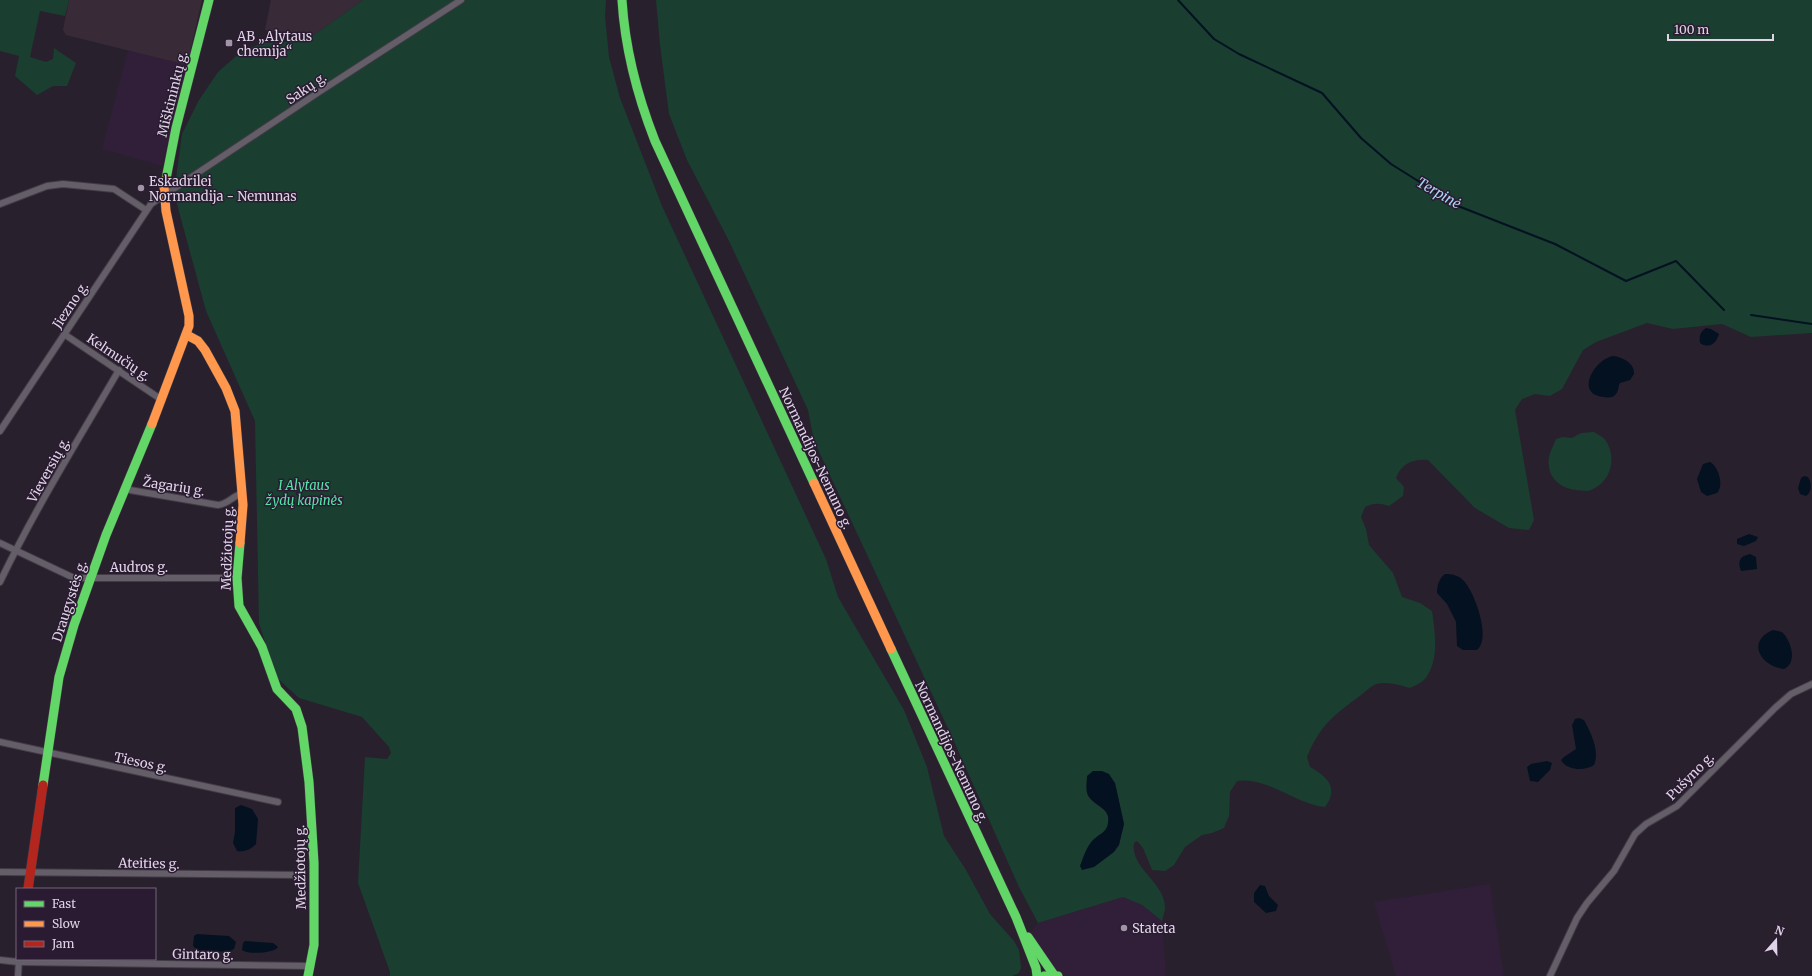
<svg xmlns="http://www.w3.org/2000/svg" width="1812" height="976" font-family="Merriweather,serif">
  <rect width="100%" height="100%" fill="#29202d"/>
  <!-- built -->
  <g fill="#311e39">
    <polygon points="128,50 187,65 162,166 102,149"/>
    <polygon points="1490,884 1504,976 1396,976 1374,902"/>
    <polygon points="1123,897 1142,905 1162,921 1166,976 1065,976 1051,968 1030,933 1038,923"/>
  </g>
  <!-- industrial -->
  <g fill="#392a37">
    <polygon points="69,0 202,0 187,65 66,35 63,30"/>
    <polygon points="271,0 363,0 307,40 265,30"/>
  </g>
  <!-- green -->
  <g fill="#1a3e30" fill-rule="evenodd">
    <polygon points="0,0 69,0 65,16 40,11 30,57 46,62 53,59 54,48 76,63 67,86 53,86 37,95 15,76 19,56 0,51"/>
    <polygon points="363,0 606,0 605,16 609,57 620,98 662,206 826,559 838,597 904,710 927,767 944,836 966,870 990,914 1014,941 1019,950 1021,968 1019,973 1012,976 390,976 390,972 358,883 365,757 387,759 391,753 389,747 362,717 299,698 276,677 259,623 255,421 206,311 174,193 182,134 199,100 218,72 242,51 262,43 307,40"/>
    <path d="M656 0H1812V333L1751 337 1722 324 1673 329 1647 323 1596 342 1583 350 1562 389 1550 396 1535 394 1522 399 1515 410 1534 520 1529 530 1509 528 1475 508 1428 460C1413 458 1401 464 1396 478L1404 487 1403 496 1389 506C1379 503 1374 503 1365 507L1361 517 1366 529 1369 545 1393 573 1402 597 1420 603 1432 611C1435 632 1440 662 1424 680 1421 683 1414 686 1410 688 1400 685 1387 681 1376 684 1371 686 1365 692 1361 695 1334 715 1320 725 1307 757L1310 767C1328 777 1339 788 1325 807 1295 804 1267 776 1237 781L1230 792 1229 816 1224 828 1212 833 1202 835 1185 847 1174 865 1165 871 1152 870 1143 848 1137 841 1134 843C1130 869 1166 882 1165 909 1164 913 1163 917 1162 921L1142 905 1123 897 1038 923 1019 887 952 737 814 441 808 410 729 241 687 160 669 114 660 45ZM1087 776 1115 783 1124 824 1119 844 1084 856C1086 851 1089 846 1092 842 1096 837 1103 835 1106 830 1116 811 1098 808 1089 797 1085 792 1087 783 1087 776Z"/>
    <path d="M1594 432C1597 434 1604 437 1606 441 1617 458 1611 482 1591 490 1587 492 1581 490 1576 490 1558 488 1546 475 1549 457 1550 451 1554 445 1556 439L1563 437 1572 438 1581 433Z"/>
  </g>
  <!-- water -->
  <g fill="#041121">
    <path d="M1706 328 1711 329 1719 334C1716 344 1709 349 1700 343 1699 336 1700 332 1706 328Z"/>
    <path d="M1613 356C1622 357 1635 363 1634 374L1630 380 1620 383C1618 386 1619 391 1616 394 1613 398 1609 398 1604 397 1575 395 1593 360 1613 356Z"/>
    <path d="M1710 462C1719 467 1724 486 1717 493L1707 496 1701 492 1697 479 1703 464Z"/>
    <path d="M1804 476 1808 477C1812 483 1812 492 1806 496L1800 494 1798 488 1801 478Z"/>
    <polygon points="1749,534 1758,537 1756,541 1744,546 1737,544 1737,539"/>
    <path d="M1750 554 1756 557 1757 569 1741 571C1737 561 1740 556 1750 554Z"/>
    <path d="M1445 574C1452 574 1458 575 1463 580 1474 590 1492 639 1477 650H1463L1457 646 1456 622 1447 604 1437 593C1437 586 1439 578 1445 574Z"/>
    <path d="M1773 630 1782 632C1791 640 1798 663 1784 669 1760 666 1746 641 1773 630Z"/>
    <path d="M1579 718 1584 720C1591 733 1600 751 1594 765 1585 771 1567 771 1561 760L1564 757 1576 749 1572 725 1575 719Z"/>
    <polygon points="1547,761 1552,763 1550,770 1538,782 1530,781 1527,767 1531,764"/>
    <path d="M1093 771H1102L1109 774 1115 783 1124 824 1119 845 1114 852 1094 867 1082 870 1080 866C1083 858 1086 848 1092 841 1098 834 1107 833 1108 823 1111 808 1096 807 1089 797 1085 791 1087 783 1087 776Z"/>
    <path d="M241 805 252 809 258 819 256 844C250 850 245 852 237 851L233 843 235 832V808Z"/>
    <polygon points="1260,885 1265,886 1269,896 1278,905 1276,911 1266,913 1254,902 1254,893"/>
    <polygon points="197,934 229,936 236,942 234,949 228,952 197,950 193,946 194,936"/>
    <path d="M245 941 273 943 278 947C275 953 248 955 242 950L243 943Z"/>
  </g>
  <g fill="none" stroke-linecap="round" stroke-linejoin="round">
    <!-- stream -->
    <g stroke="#041121" stroke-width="2">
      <polyline points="1178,0 1214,39 1239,54 1322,93 1361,138 1391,164 1458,206 1555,244 1626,281 1676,261 1724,310"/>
      <polyline points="1751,315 1812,324"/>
    </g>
    <!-- street casing -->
    <g stroke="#433b46" stroke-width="8">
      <g id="street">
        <polyline points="0,204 47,186 63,184 114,189 146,210"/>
        <polyline points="64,334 162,400"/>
        <polyline points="0,431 151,204 319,92 461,0"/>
        <path d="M124 489 218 505C229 504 233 495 242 494"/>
        <polyline points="0,543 74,578 237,578"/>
        <path d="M0 582C35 509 78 440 119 370"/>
        <polyline points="0,742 278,802"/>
        <polyline points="0,872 298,875"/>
        <polyline points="0,960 18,962 311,966"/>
        <polyline points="18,976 19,959"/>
        <polyline points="1550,976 1577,918 1587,903 1614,871 1635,834 1646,824 1677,806 1775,708 1791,694 1812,684"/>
      </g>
    </g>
    <!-- fast casing -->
    <g stroke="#433b46" stroke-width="10">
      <g id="fast">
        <path d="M622 0C625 49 637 95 655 141L814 483"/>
        <polyline points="166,179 176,128 209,0"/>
        <polyline points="240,543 237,578 239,606 262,647 277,689 296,709 302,727 309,782 314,863 314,945 308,976"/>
        <polyline points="891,649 1016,917 1036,968 1037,976"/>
        <polyline points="43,785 59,677 74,625 106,535 152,424"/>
        <polyline points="1028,937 1054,975"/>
        <polyline points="1044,976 1058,976"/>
      </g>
    </g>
    <!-- slow casing -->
    <g stroke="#433b46" stroke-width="10">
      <g id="slow">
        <polyline points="187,335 198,341 205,350 226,388 235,411 243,505 240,543"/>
        <polyline points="152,424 189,326 189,316 166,211 164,186 166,179"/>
        <polyline points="814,483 891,649"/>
      </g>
    </g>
    <!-- jam casing -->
    <g stroke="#433b46" stroke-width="10">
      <polyline id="jam" points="28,889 43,785"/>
    </g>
    <!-- street -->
    <use href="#street" stroke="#645e68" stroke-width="6"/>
    <!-- fast -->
    <use href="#fast" stroke="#63d668" stroke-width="9"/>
    <!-- slow -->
    <use href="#slow" stroke="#ff974d" stroke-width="9"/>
    <!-- jam -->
    <use href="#jam" stroke="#b3261e" stroke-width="9"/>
  </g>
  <!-- markers -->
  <g fill="#9f95a4" stroke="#2a1b32" stroke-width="1.5">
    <rect x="225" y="39" width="8" height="8" rx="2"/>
    <circle cx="141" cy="188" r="4"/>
    <circle cx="1124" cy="928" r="4"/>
  </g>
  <g text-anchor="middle" stroke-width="3" stroke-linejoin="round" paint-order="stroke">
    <!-- poi labels -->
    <g font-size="13" fill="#ded4e4" stroke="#2a1b32" text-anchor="start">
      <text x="237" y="41">AB „Alytaus<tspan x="237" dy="15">chemija“</tspan></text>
      <text x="149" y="186">Eskadrilei<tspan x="149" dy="15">Normandija - Nemunas</tspan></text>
      <text x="1132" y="933">Stateta</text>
    </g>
    <!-- street labels -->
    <g font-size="13" fill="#ded4e4" stroke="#2a1b32">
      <text transform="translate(306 88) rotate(-34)" y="5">Sakų g.</text>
      <text transform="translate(172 94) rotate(-76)" y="5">Miškininkų g.</text>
      <text transform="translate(70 305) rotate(-56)" y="5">Jiezno g.</text>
      <text transform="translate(119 357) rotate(34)" y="5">Kelmučių g.</text>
      <text transform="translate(816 458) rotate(65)" y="5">Normandijos-Nemuno g.</text>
      <text transform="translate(48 470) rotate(-61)" y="5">Vieversių g.</text>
      <text transform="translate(174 486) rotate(9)" y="5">Žagarių g.</text>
      <text transform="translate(227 548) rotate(-88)" y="5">Medžiotojų g.</text>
      <text x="139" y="572">Audros g.</text>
      <text transform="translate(69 601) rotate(-72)" y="5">Draugystės g.</text>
      <text transform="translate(952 752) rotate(65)" y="5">Normandijos-Nemuno g.</text>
      <text transform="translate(141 762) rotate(12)" y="5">Tiesos g.</text>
      <text transform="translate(1690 776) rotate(-45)" y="5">Pušyno g.</text>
      <text transform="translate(149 863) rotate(1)" y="5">Ateities g.</text>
      <text transform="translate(300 867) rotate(-91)" y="5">Medžiotojų g.</text>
      <text transform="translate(203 954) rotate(1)" y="5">Gintaro g.</text>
    </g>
    <!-- park labels -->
    <g font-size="13" font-style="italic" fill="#55e4a7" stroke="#2a1b32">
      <text x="304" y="490">I Alytaus<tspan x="304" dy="15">žydų kapinės</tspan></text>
    </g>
    <!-- water labels -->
    <g font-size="14" font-style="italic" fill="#abd3f2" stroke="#2a1b32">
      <text transform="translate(1439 193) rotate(30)" y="5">Terpinė</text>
    </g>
  </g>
  <!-- legend -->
  <rect x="16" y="888" width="140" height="72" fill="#2a1b32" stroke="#726579"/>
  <rect x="24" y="901" width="20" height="6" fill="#63d668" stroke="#726579"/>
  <text x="52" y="908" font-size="12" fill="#ded4e4">Fast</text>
  <rect x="24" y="921" width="20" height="6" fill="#ff974d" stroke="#726579"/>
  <text x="52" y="928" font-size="12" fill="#ded4e4">Slow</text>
  <rect x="24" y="941" width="20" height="6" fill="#b3261e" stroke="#726579"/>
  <text x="52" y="948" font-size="12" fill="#ded4e4">Jam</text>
  <!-- north arrow -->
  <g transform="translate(1776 940) rotate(20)" stroke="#2a1b32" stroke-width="3" paint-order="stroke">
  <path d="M0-3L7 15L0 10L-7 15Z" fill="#ded4e4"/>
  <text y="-6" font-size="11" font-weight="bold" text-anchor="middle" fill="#ded4e4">N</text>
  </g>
  <!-- scale -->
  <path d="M1668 34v6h105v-6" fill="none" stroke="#ded4e4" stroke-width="2"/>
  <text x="1674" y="34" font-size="12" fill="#ded4e4" stroke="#2a1b32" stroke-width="3" paint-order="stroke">100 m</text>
</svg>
